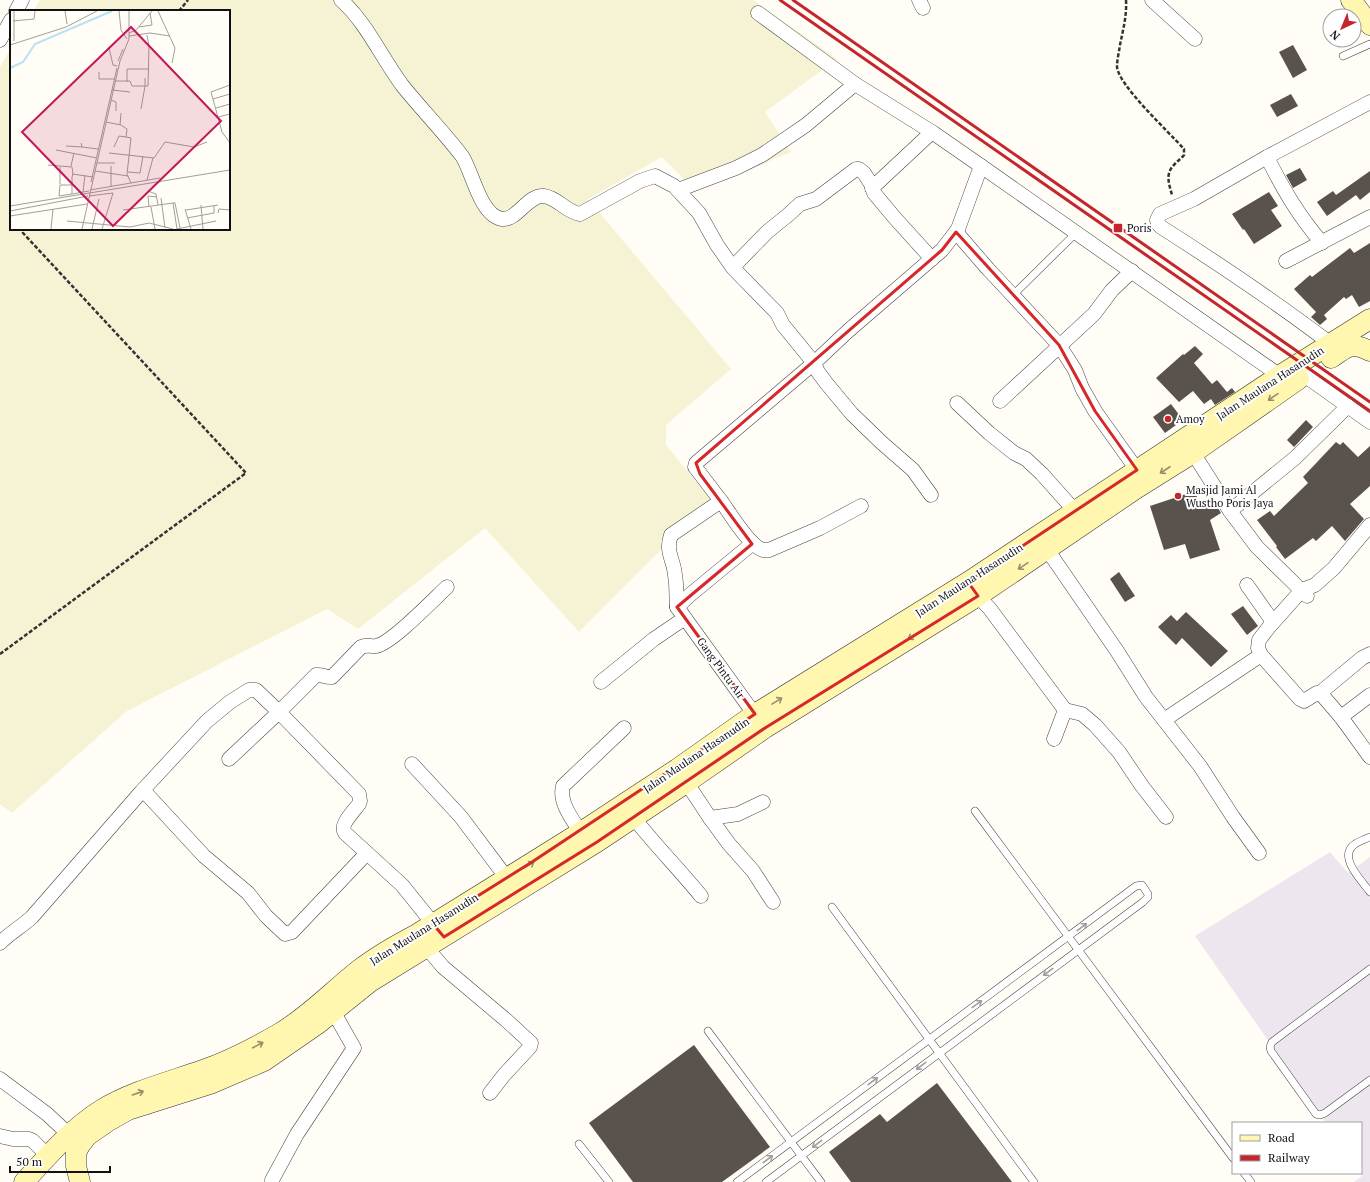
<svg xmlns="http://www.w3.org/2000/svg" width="1370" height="1182" font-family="'PT Serif',serif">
  <rect width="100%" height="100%" fill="#fffdf5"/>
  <!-- industrial -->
  <polygon fill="#eee6ef" points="1330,852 1348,873 1370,857 1370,1182 1354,1182 1362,1176 1361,1173 1361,1123 1326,1123 1195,936"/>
  <!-- farmland -->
  <polygon fill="#f6f3d4" points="40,0 753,0 837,59 765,112 791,152 695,191 662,157 588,199 731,369 666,425 666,445 716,506 672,539 579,632 485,528 358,629 327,609 127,711 12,813 0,804 0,67 11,48 11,229 229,229 229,11 33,11"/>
  <!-- building -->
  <g fill="#5a524d">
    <polygon points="1293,45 1307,70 1293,78 1279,52"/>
    <polygon points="1291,94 1298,106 1277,117 1270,105"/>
    <polygon points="1300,168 1307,180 1293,188 1286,175"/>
    <polygon points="1370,171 1370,192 1360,200 1356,195 1327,216 1317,202 1333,191 1336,195"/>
    <polygon points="1269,192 1278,206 1271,210 1282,226 1254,244 1244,229 1243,230 1232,214"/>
    <polygon points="1370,243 1370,301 1359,307 1352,295 1346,299 1344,297 1324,315 1327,319 1320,325 1311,317 1316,312 1294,289 1310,275 1312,277 1350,248 1354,253"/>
    <polygon points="1195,346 1203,354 1194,363 1212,384 1217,380 1227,392 1232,388 1235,392 1215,405 1211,399 1204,404 1193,391 1179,402 1156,378 1183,354 1184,355"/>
    <polygon points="1171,404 1183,420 1165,433 1153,417"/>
    <polygon points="1306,420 1313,427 1294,447 1287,440"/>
    <polygon points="1336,442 1340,445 1343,442 1358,457 1370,446 1370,486 1350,504 1364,519 1345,541 1332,526 1316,541 1313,538 1285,559 1276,547 1277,546 1257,520 1270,511 1274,516 1308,483 1303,477"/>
    <polygon points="1195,491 1200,506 1205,505 1206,508 1215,503 1221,513 1210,520 1220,550 1190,559 1185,544 1164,550 1150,506"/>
    <polygon points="1119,572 1135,596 1125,602 1110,579"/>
    <polygon points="1243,606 1258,626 1247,635 1231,614"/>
    <polygon points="1186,612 1228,651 1211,667 1182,638 1176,645 1158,627 1171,615 1177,621"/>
    <polygon points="694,1045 770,1147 722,1182 633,1182 589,1123"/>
    <polygon points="937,1083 1012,1182 851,1182 829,1152 880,1114 887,1122"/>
  </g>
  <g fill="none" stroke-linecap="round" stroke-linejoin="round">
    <!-- lane casing -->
    <g stroke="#444" stroke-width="8">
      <g id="lane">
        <polyline points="1343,56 1370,44"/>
        <polyline points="1013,295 1077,232"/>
        <polyline points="975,811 1233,1158"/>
        <path d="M1370 837C1365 839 1360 841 1355 844 1337 856 1361 880 1370 892"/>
        <polyline points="832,907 1034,1182"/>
        <polyline points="1370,969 1272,1042 1270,1047 1271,1051 1316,1114 1320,1115 1325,1113 1370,1080"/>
        <polyline points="708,1031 821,1182"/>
        <polyline points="579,1144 609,1182"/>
        <polyline points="1244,1173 1251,1182"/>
        <polyline points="737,1182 1136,886 1142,885 1148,894 1148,897 1143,902 766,1182"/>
      </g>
    </g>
    <!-- street casing -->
    <g stroke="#444" stroke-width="15">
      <g id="street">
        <path d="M341 0C367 23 381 57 402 85 421 109 443 131 462 156 472 170 480 216 502 219 517 221 528 194 544 196 558 198 566 212 580 214L640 181 655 176 674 186 699 213 717 245 733 268 777 313 783 325 814 363 818 372 827 384 852 414 882 443 913 470 931 495"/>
        <polyline points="919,0 923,8"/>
        <polyline points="1152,0 1195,39"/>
        <polyline points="16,11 22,0"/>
        <polyline points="758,13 855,84 932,132 981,166 1286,380"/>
        <polyline points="0,40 11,20"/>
        <path d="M1267 157C1283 189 1298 215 1322 243"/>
        <polyline points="872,188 932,132"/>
        <polyline points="678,190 736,168 762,155 806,125 855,84"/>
        <polyline points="956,232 988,269 1059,345 1075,370 1082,388 1095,411 1137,470"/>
        <polyline points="1286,261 1370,217"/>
        <polyline points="733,267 767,232 788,215 800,204 816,199 856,169 859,169 864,173 871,184 874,193 894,217 932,259"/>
        <path d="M1331 344C1276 302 1219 264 1161 227L1158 224 1157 220 1160 214 1194 199 1267 157 1370 102"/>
        <polyline points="1304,375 1370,422"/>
        <polyline points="1000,401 1094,314 1112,290 1132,271"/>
        <polyline points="957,403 989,433 1014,453 1026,459 1042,474 1075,511"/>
        <polyline points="1188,445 1230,511 1257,547 1307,596"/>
        <path d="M721 501C730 513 749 546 763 550 764 550 767 550 769 550L820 528 861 506"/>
        <polyline points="1230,511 1295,458 1348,406"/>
        <polyline points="1370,525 1334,568 1315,585 1302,590 1269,627 1259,640 1258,648 1261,655 1300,699 1304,701 1317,693 1322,695 1341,717 1370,757"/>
        <polyline points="1042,542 1117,651 1146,697 1200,766 1233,817 1259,853"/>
        <polyline points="1247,585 1273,622"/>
        <polyline points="973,589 978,596 990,609 1065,710 1054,739"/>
        <path d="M677 607C676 597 677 586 675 575 674 560 665 552 671 535L721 501 695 467 696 463 814 363 848 331 942 250 958 229 981 166"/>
        <polyline points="677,607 760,722"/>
        <polyline points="677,607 691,594 753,543"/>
        <polyline points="601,682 654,639 685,618"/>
        <polyline points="1320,693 1362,658 1370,654"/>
        <polyline points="1065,710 1082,714 1095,725 1119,752 1142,786 1166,817"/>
        <polyline points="1341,717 1370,695"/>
        <polyline points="1164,720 1261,655"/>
        <polyline points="412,764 461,817 512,885"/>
        <polyline points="682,776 710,818 738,814 763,802"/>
        <polyline points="143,790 204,856 248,893 266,916 285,934 292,932 367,853"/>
        <path d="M634 818C655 845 679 869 701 896"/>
        <polyline points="710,818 729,844 753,871 773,902"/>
        <path d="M585 839C576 824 558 804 563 786L624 728"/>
        <path d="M439 931 402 885 345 833C339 825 354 811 359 804L360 801 359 794 279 712 316 675C322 674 326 678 332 677L361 647C367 644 371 647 376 646 391 644 434 599 447 587"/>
        <path d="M0 943C10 933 21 927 32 917L141 792 207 721 230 702 249 690H256L279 712 229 759"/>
        <polyline points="426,947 443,967 506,1020 531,1043 530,1047 504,1075 490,1093"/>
        <polyline points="0,1079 47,1114 76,1141"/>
        <polyline points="0,1136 13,1139 29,1139 33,1141 48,1156"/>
        <polyline points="272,1180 297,1134 354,1048 333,1011"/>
      </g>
    </g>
    <!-- secondary casing -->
    <g stroke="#333" stroke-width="21">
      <g id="secondary">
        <polyline points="1351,0 1370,25"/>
        <path d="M1331 358C1348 347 1350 341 1370 351"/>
        <path d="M24 1182C48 1156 71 1129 101 1110 132 1091 169 1082 203 1070 229 1061 256 1047 280 1033 309 1016 333 990 360 969 378 955 398 944 417 934L581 832 677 769 755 714 968 582 1279 376 1370 319"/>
        <polyline points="80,1182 76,1166 76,1153 80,1145 87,1136 107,1122 128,1110 210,1084 264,1061 319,1023 370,982 597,842 686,783 765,728 978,596 1137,488 1193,453 1299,379"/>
      </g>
    </g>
    <!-- path -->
    <g stroke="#333" stroke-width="2.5" stroke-dasharray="4 2" stroke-linecap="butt">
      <path d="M1126 0C1127 15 1123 30 1120 45 1119 52 1117 60 1117 67 1119 86 1169 132 1184 149V155C1181 159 1177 161 1174 165 1165 174 1169 184 1172 195"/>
      <polyline points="179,11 188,0"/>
      <polyline points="0,654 246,473 23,233 22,229"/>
    </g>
    <!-- lane -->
    <use href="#lane" stroke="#fff" stroke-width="7"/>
    <!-- street -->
    <use href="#street" stroke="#fff" stroke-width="14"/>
    <!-- secondary -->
    <use href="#secondary" stroke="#fff6b0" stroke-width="20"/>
    <!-- rail -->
    <g stroke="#c4262e" stroke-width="3">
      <polyline points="780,0 1370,411"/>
      <polyline points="793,0 1370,402"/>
    </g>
  </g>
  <!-- one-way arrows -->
  <defs><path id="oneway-shaft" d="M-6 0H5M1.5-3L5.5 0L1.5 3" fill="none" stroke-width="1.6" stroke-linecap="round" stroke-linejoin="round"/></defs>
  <g stroke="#948f68">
    <use href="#oneway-shaft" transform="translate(1273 397) rotate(145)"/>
    <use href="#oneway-shaft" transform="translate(1165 470) rotate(147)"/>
    <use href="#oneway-shaft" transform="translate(1023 566) rotate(146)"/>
    <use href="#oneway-shaft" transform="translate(913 636) rotate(148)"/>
    <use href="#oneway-shaft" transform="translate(777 701) rotate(-32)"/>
    <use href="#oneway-shaft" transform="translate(529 865) rotate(-32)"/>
    <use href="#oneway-shaft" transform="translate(258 1045) rotate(-28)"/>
    <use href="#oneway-shaft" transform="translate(138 1093) rotate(-19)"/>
  </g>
  <g stroke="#a0a0a0">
    <use href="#oneway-shaft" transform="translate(1082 927) rotate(-37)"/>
    <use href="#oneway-shaft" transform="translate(1048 972) rotate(143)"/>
    <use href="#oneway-shaft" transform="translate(977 1004) rotate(-36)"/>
    <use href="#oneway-shaft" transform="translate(921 1066) rotate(143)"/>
    <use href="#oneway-shaft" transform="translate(873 1081) rotate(-37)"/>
    <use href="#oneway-shaft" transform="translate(817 1144) rotate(143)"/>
    <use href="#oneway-shaft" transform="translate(768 1159) rotate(-37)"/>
  </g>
  <!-- marked area -->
  <path fill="none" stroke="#d62828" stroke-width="3" stroke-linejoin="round" d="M956 232 1059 345 1095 411 1137 470 968 582 978 596 765 728 597 842 444 937 433 924 532 862 755 714 677 607 752 544 700 474 696 463 942 250Z"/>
  <!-- markers -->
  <g fill="#c4262e" stroke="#fff" stroke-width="1.5">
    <rect x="1113" y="223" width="10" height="10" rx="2"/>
    <circle cx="1168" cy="419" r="4"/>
    <circle cx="1178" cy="496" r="4"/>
  </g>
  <g text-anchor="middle" stroke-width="4" stroke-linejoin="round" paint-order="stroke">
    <!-- poi labels -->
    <g font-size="11" fill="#111" stroke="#fff" text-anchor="start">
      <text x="1127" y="232">Poris</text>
      <text x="1176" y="423">Amoy</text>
      <text x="1186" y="494">Masjid Jami Al<tspan x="1186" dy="13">Wustho Poris Jaya</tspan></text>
    </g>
    <!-- street labels -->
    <g font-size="11" fill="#111" stroke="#fff">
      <text transform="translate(1270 383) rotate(-33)" y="4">Jalan Maulana Hasanudin</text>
      <text transform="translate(969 580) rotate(-33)" y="4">Jalan Maulana Hasanudin</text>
      <text transform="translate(721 668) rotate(54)" y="4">Gang Pintu Air</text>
      <text transform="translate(696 755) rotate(-34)" y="4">Jalan Maulana Hasanudin</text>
      <text transform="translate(424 929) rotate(-32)" y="4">Jalan Maulana Hasanudin</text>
    </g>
  </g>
  <!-- overview -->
  <g transform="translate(10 10)">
    <rect width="220" height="220" fill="#fffdf5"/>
    <path fill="none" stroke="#b9e0f7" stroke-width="2" d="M0 58 13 52 25 34 102 1"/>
    <path fill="none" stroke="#a09f9a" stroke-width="1" d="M4 1V31M55 1 57 14M109 1 111 20 117 29M148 1 165 38 162 53M3 11 24 9 25 1M129 17 142 15 140 3M119 23 126 20 142 1M119 26 140 23 160 26M0 35 56 17 87 1M99 38 103 55 107 56M108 51 113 39M89 62V69H105M135 68V76H138L139 36 137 25M105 71H120L122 76H135L131 99M117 72V59H139M220 75 201 82 212 122 220 133M102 80 120 82M203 89 220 84M101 90 106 92V101M206 98 220 94M208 107 220 104M96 112 111 115 117 119 116 127 121 128 117 164 121 173M110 115 111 103M71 133 72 137 88 139M56 136 72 137M104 137 109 126 116 127M46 140 87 148M99 143 144 148 155 132 184 137 197 132M87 153H105M38 155 62 157 63 164 62 167V184L49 186 50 175H62M61 156 64 143M85 161 118 166M118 162 130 163 133 146M62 164 83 167M137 170 143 148M81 172 107 58M50 174V157M101 177V156M80 180 150 168M138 181 146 184 148 195M73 182 75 165M62 184 79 181M79 186 103 183 92 219M151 188 155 218M163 193H165L170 218M163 193 167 219M191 195 193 219M0 196 220 160M139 197 138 186 147 187M141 197 145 219M175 199 181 219M113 200 163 193M176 200 208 195M0 201 78 186M208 203 209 199 220 200M0 206 77 194M177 208 204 203V196M57 211 120 217 139 213 163 219M41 219 43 199M72 219 110 51 119 29V1M82 219 89 189M167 219 206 211"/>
    <path fill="#c2185b" fill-opacity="0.15" stroke="#c2185b" stroke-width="2" d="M121 17 211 111 103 216 12 122Z"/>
    <rect width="220" height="220" fill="none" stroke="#111" stroke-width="2"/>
  </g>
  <!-- legend -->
  <rect x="1232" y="1122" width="130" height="52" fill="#ffffff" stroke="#a0a0a0"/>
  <rect x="1240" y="1135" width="20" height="6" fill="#fff6b0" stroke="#a0a0a0"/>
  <text x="1268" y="1142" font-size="12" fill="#111111">Road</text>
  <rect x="1240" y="1155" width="20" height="6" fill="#c4262e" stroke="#a0a0a0"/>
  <text x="1268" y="1162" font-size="12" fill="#111111">Railway</text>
  <!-- north arrow -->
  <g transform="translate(1342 28) rotate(224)"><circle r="19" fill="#ffffff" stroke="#a0a0a0"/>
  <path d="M0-3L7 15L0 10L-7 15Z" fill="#c4262e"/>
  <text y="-6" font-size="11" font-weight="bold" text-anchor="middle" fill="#111111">N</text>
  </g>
  <!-- scale -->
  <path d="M10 1166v6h100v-6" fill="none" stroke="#111111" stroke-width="2"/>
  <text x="16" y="1166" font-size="12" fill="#111111" stroke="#ffffff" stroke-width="3" paint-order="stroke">50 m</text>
</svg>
